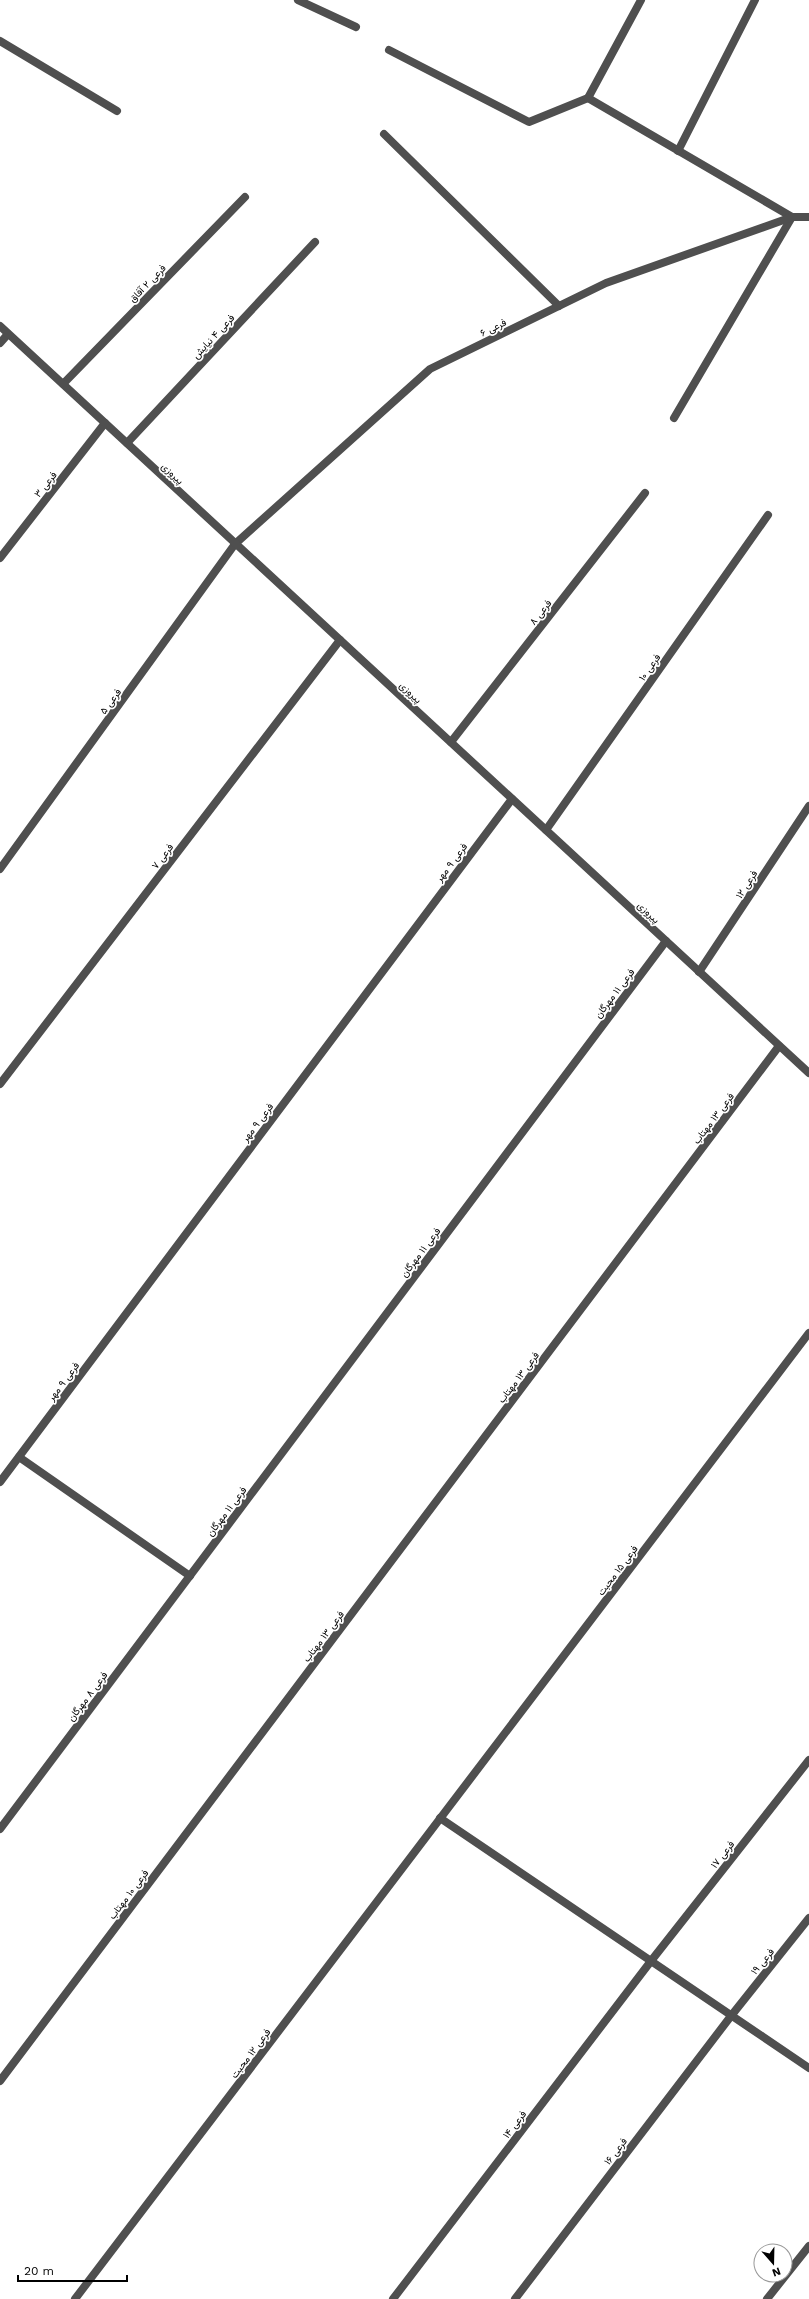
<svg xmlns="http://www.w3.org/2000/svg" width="809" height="2299" font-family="'Work Sans',Vazirmatn,sans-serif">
  <rect width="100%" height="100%" fill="#fff"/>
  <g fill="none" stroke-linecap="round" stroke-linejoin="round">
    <!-- minor -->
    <g stroke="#4f4f4f" stroke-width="8">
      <polyline points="298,0 356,27"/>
      <polyline points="0,41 117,111"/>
      <polyline points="389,50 529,122 588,98 641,0"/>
      <polyline points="588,98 792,217 674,418"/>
      <polyline points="384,134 559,306"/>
      <polyline points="678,151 755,0"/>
      <polyline points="0,343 8,334"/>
      <polyline points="63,384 245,197"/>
      <polyline points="127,443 315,242"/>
      <polyline points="0,558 105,423"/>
      <polyline points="451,742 645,493"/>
      <polyline points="546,830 768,515"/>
      <polyline points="0,869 235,544 430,369 606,283 792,217 809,217"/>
      <polyline points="699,972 809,806"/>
      <polyline points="0,1084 340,640"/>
      <polyline points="19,1457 190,1576"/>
      <polyline points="0,1482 512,799"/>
      <polyline points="440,1818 809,2068"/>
      <polyline points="0,1829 666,941"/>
      <polyline points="0,2081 779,1046"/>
      <polyline points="75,2299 809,1333"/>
      <polyline points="393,2299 651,1961 809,1760"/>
      <polyline points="515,2299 731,2016 809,1918"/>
      <polyline points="767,2299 809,2246"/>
    </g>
    <!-- tertiary -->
    <polyline stroke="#4f4f4f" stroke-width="8" points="0,326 809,1073"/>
  </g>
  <g text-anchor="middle" stroke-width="3.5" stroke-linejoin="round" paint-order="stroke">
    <!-- street labels -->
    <g font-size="10" fill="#000" stroke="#fff">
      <text transform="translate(147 283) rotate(-46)" y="4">فرعی ۲ آفاق</text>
      <text transform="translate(493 327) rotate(-26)" y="4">فرعی ۶</text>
      <text transform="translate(213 336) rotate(-47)" y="4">فرعی ۴ نیایش</text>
      <text transform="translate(173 473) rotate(43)" y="4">پیروزی</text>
      <text transform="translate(45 484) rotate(-52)" y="4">فرعی ۳</text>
      <text transform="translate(540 612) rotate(-52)" y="4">فرعی ۸</text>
      <text transform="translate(649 667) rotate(-55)" y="4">فرعی ۱۰</text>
      <text transform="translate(411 692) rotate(43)" y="4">پیروزی</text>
      <text transform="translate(110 701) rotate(-54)" y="4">فرعی ۵</text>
      <text transform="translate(162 856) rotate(-53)" y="4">فرعی ۷</text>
      <text transform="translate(451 862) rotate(-53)" y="4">فرعی ۹ مهر</text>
      <text transform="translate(746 884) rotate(-57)" y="4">فرعی ۱۲</text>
      <text transform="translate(649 912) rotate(43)" y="4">پیروزی</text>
      <text transform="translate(614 993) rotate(-53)" y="4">فرعی ۱۱ مهرگان</text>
      <text transform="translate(713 1118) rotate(-53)" y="4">فرعی ۱۳ مهتاب</text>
      <text transform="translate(257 1122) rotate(-53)" y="4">فرعی ۹ مهر</text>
      <text transform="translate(420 1252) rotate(-53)" y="4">فرعی ۱۱ مهرگان</text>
      <text transform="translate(518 1377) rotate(-53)" y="4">فرعی ۱۳ مهتاب</text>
      <text transform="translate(63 1381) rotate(-53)" y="4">فرعی ۹ مهر</text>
      <text transform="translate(226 1511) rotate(-53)" y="4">فرعی ۱۱ مهرگان</text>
      <text transform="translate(617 1570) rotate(-53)" y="4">فرعی ۱۵ محبت</text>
      <text transform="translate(323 1636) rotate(-53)" y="4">فرعی ۱۳ مهتاب</text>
      <text transform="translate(87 1696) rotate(-53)" y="4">فرعی ۸ مهرگان</text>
      <text transform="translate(722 1854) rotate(-52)" y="4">فرعی ۱۷</text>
      <text transform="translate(128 1894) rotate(-53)" y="4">فرعی ۱۰ مهتاب</text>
      <text transform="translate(762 1961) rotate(-51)" y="4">فرعی ۱۹</text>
      <text transform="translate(250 2053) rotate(-53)" y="4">فرعی ۱۲ محبت</text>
      <text transform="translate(514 2124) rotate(-53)" y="4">فرعی ۱۴</text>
      <text transform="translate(615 2151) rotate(-53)" y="4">فرعی ۱۶</text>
    </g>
  </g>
  <!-- north arrow -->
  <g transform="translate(773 2263) rotate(160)"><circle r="19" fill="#ffffff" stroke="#999999"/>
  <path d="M0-3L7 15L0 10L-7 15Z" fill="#000000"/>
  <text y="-6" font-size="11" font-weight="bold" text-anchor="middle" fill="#000000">N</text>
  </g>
  <!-- scale -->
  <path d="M18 2275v6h109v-6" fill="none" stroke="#000000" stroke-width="2"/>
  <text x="24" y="2275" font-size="12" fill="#000000" stroke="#ffffff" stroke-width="3" paint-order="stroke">20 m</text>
</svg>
